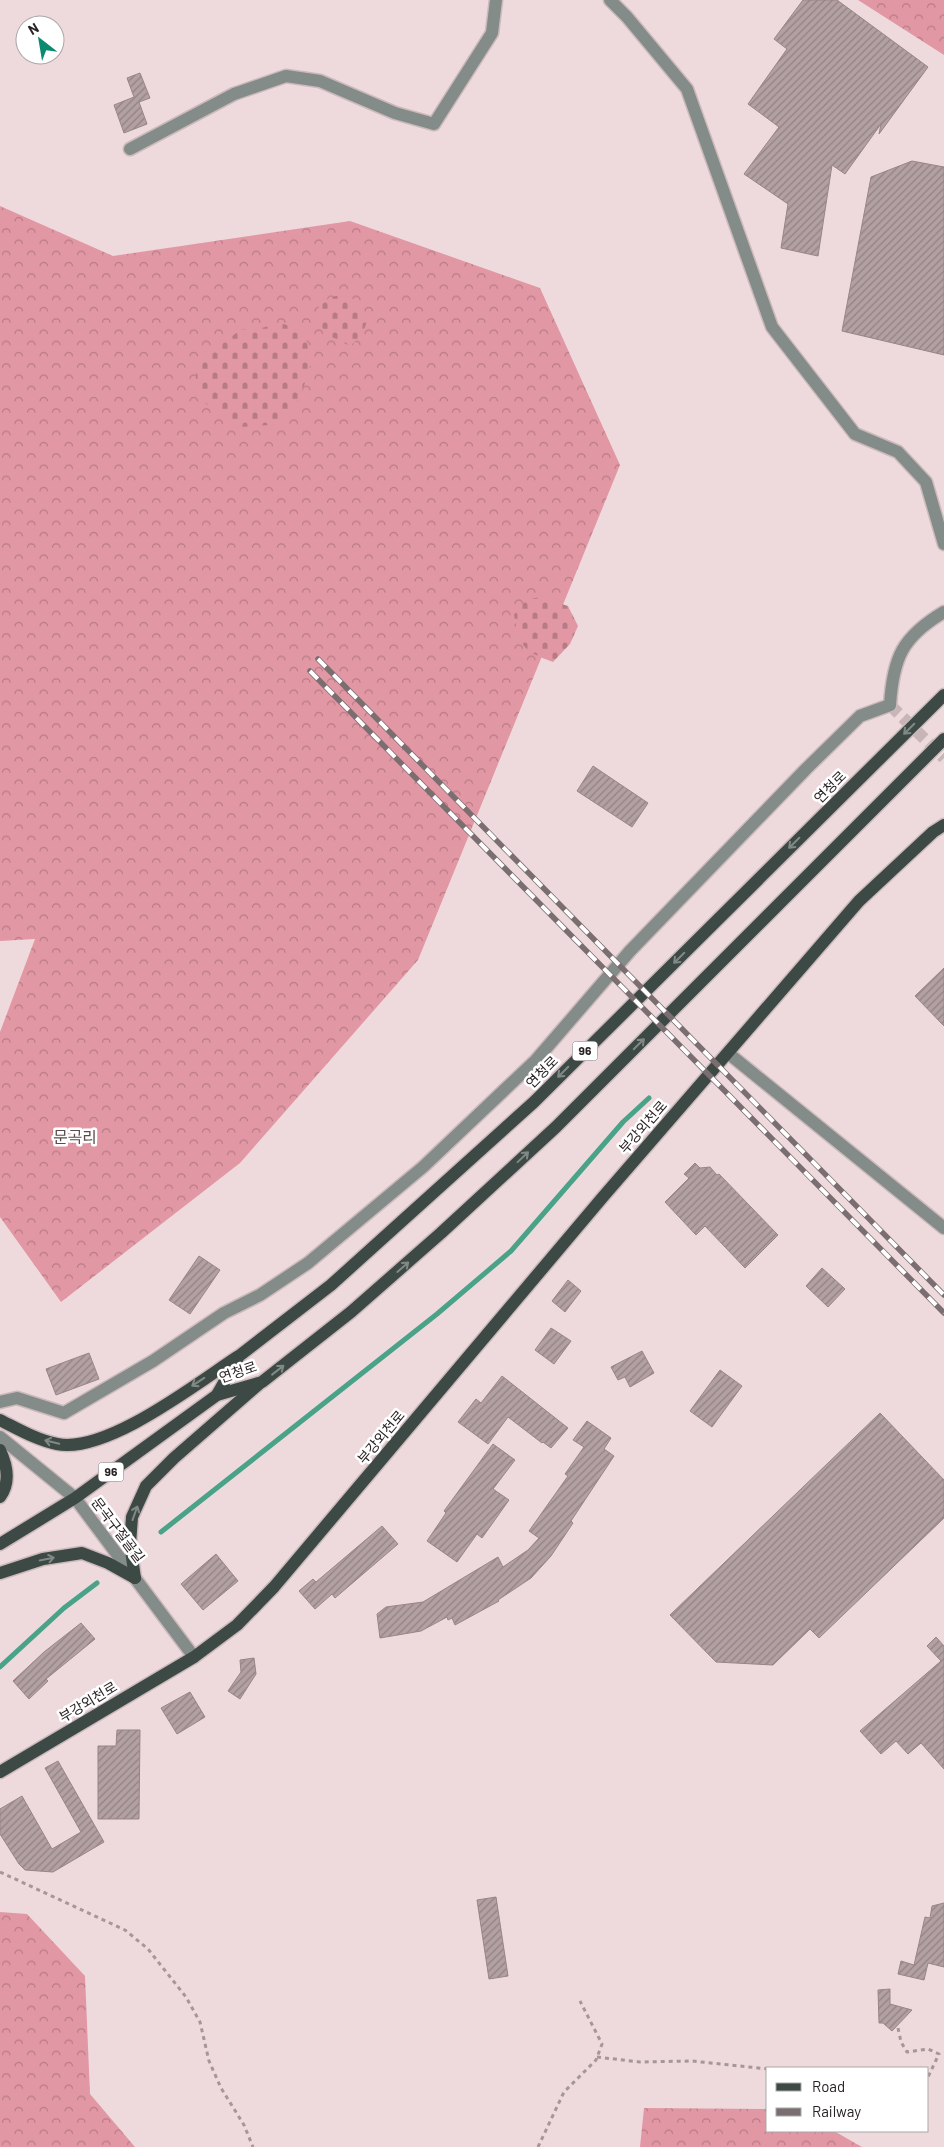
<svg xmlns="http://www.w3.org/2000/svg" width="944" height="2147" font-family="Barlow,'Noto Sans KR',sans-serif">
  <defs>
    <pattern id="forest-crowns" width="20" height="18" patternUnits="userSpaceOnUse" patternTransform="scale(1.25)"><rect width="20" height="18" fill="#e297a4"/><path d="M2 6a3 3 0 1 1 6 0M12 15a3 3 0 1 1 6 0" fill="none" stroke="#b77b85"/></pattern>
    <pattern id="cemetery-stones" width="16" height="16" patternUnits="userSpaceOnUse" patternTransform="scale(1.25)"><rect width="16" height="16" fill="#e297a4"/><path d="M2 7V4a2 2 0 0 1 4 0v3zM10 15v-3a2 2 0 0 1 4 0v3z" fill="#b77b85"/></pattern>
    <pattern id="building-hatch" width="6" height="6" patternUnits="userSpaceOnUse" patternTransform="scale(1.25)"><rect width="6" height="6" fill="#b2a0a2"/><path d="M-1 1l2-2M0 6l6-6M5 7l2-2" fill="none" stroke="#918284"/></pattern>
  </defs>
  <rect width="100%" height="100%" fill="#eedadd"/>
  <!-- forest -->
  <g fill="url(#forest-crowns)">
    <polygon points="858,0 944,0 944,55"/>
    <polygon points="0,206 113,256 350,221 540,288 620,465 418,960 240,1163 61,1302 0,1217 0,1032 35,939 0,941"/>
    <polygon points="0,1912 27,1914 85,1976 90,2094 135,2147 0,2147"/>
    <polygon points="644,2108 768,2109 768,2131 834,2131 862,2147 640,2147"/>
  </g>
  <!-- cemetery -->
  <g fill="url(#cemetery-stones)">
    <polygon points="349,294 369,316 362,335 350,346 332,337 319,325 317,309 330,297"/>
    <polygon points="280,323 303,330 312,358 305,383 292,414 271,425 240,427 209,407 195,389 197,364 240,330 258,329"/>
    <path d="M540 597 568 606 578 626 570 644 553 662C523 651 520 647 514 615L525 600Z"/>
  </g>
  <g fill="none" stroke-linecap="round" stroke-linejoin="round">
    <!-- stream -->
    <g stroke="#4aa288" stroke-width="5">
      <polyline points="161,1532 437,1314 511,1251 623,1122 649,1098"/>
      <polyline points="0,1667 64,1608 97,1583"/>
    </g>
  </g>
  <!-- building -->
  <g fill="url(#building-hatch)" stroke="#978588">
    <polygon points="803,0 837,0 928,67 879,134 881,124 845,174 832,165 818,256 781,248 788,204 744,174 779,127 748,104 787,49 774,39"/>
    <polygon points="140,73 150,98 139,102 147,124 124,133 114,105 134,97 127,78"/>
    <polygon points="912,161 944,167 944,355 842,331 871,177"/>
    <polygon points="593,766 648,803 632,827 577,791"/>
    <polygon points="944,968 944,1026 915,996"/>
    <polygon points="695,1163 700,1168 710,1167 717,1175 719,1174 778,1235 745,1268 705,1226 696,1235 665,1202 689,1178 684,1174"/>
    <polygon points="199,1256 220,1270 190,1314 169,1300"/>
    <polygon points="822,1268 845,1289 828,1307 806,1286"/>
    <polygon points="568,1280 581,1291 565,1312 552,1301"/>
    <polygon points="551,1328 571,1341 554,1364 535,1350"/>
    <polygon points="642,1351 654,1373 630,1387 625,1377 618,1380 611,1367"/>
    <polygon points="89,1353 99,1379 56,1395 46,1369"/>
    <polygon points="720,1370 742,1386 712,1427 690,1411"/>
    <polygon points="502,1376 568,1428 551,1448 543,1442 542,1443 508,1417 488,1444 458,1422 476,1399 481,1403"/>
    <polygon points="880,1413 944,1480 944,1518 819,1638 810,1629 773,1665 716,1662 670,1615"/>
    <polygon points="587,1421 611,1438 604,1449 614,1456 571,1521 573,1523 551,1556 531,1578 498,1600 499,1601 455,1625 452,1618 448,1620 447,1617 421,1631 380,1638 377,1614 386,1607 423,1602 498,1557 503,1567 528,1550 539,1538 529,1531 568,1476 565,1474 584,1447 573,1440"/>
    <polygon points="493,1444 515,1460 493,1489 509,1500 482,1538 477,1534 457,1562 427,1541 446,1513 444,1511"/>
    <polygon points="382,1526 398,1544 335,1598 332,1594 315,1609 299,1591 313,1579 316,1582"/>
    <polygon points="216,1554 238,1581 203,1610 181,1584"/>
    <polygon points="81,1623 95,1639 46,1679 48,1681 29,1699 13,1681 44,1652"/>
    <polygon points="936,1637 944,1646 944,1769 921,1743 908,1754 896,1741 881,1754 860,1731 941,1661 927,1646"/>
    <polygon points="254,1658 256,1674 240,1699 228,1691 241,1672 240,1660"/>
    <polygon points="190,1692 205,1717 177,1734 161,1708"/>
    <polygon points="117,1730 140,1730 139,1819 98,1819 98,1746 116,1746"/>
    <polygon points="58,1761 104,1842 53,1872 25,1870 19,1864 0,1834 0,1809 22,1796 52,1849 81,1832 45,1768"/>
    <polygon points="496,1897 508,1976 489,1979 477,1900"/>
    <polygon points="944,1903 944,1967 928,1963 924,1980 898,1974 901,1961 914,1965 925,1917 930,1918 932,1906"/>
    <polygon points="890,1989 890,2004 912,2010 892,2031 883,2023 879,2023 878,1990"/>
  </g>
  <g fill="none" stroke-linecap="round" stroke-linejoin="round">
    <!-- minor-tunnel -->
    <polyline stroke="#c7b5b8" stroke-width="12" stroke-dasharray="12 6" stroke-linecap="butt" points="890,705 944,758"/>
    <!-- minor casing -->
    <g stroke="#cbb9bc" stroke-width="15">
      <g id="minor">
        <polyline points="610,0 627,17 687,89 772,327 855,434 898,452 926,482 944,544"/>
        <polyline points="130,149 234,94 286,76 320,81 395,113 434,124 492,33 496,0"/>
        <polyline points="728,1053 944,1228"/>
        <path d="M0 1402 17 1398 64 1413 153 1361 224 1313 260 1295 308 1263 423 1167 536 1060 630 951 806 769 860 716 890 705C893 658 902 637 944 612"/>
        <polyline points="0,1437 75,1498 194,1657"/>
      </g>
    </g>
    <!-- major casing -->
    <g stroke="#cbb9bc" stroke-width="15">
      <g id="major">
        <polyline points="217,1395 239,1356 331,1285 534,1102 944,695"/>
        <path d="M0 1420C18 1429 37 1440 57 1444 106 1454 196 1384 237 1357"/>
        <path d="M0 1450C7 1465 11 1482 0 1497"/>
        <polyline points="0,1544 75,1498 217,1395 262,1382 351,1312 441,1233 556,1127 944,739"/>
        <polyline points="0,1573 43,1559 82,1553 108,1563 135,1578"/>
        <polyline points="135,1578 130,1544 132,1517 146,1486 174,1458 259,1384"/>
        <polyline points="0,1772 194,1657 237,1625 274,1587 602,1198 859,901 933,832 944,825"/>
      </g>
    </g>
    <!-- path -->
    <g stroke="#a59698" stroke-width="3" stroke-dasharray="4 4" stroke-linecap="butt">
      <polyline points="0,1872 125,1930 148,1949 186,1997 200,2022 209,2061 221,2088 244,2125 253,2147"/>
      <polyline points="898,2028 901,2042 907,2052 928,2049 939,2054 928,2077"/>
      <polyline points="597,2057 640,2062 692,2061 768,2069"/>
      <polyline points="538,2147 564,2092 596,2060 602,2044 580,2001"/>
    </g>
    <!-- minor -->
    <use href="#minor" stroke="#848c89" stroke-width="12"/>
    <!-- major -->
    <use href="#major" stroke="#3c4944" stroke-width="12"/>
    <!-- rail casing -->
    <g stroke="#7b6e70" stroke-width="5.5">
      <g id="rail">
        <polyline points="318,659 944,1295"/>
        <polyline points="310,671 944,1313"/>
      </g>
    </g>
    <!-- rail -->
    <use href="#rail" stroke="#fff" stroke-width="4" stroke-dasharray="11" stroke-linecap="butt"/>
  </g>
  <!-- one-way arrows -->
  <defs><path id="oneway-shaft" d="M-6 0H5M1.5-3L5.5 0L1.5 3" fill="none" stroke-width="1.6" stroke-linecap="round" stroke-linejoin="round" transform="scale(1.25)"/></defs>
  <g stroke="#808985">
    <use href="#oneway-shaft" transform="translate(909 729) rotate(135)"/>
    <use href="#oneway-shaft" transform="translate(794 843) rotate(135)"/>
    <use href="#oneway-shaft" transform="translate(679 958) rotate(135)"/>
    <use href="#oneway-shaft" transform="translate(639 1044) rotate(-45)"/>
    <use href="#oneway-shaft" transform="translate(563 1072) rotate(135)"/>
    <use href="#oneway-shaft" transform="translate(523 1157) rotate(-43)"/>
    <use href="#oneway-shaft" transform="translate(403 1267) rotate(-41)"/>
    <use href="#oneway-shaft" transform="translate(278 1370) rotate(-38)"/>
    <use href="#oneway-shaft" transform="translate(198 1382) rotate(147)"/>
    <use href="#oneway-shaft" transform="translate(52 1442) rotate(-166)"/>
    <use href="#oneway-shaft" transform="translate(135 1513) rotate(-70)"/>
    <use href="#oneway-shaft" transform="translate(47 1559) rotate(-11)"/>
  </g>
  <g text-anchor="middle" stroke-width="5" stroke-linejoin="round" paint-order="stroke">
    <!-- shield labels -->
    <g fill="#fff" stroke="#696465" stroke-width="1">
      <rect x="572.5" y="1041.5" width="25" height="19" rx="4"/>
      <rect x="98.5" y="1462.5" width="25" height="19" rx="4"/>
    </g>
    <g font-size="12" font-weight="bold" fill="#292223">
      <text x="585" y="1055">96</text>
      <text x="111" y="1476">96</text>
    </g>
    <!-- street labels -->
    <g font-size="14" fill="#292223" stroke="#fff">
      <text transform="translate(830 787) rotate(-45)" y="5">연청로</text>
      <text transform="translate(542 1072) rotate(-45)" y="5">연청로</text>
      <text transform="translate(643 1127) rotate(-49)" y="5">부강외천로</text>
      <text transform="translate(238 1372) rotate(-19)" y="5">연청로</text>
      <text transform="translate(381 1437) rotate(-50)" y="5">부강외천로</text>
      <text transform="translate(118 1530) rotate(53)" y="5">문곡구절골길</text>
      <text transform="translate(88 1702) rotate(-31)" y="5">부강외천로</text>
    </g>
    <!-- quarter labels -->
    <g font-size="16" fill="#5b4b4d" stroke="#fff">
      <text x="75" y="1143">문곡리</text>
    </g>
  </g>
  <!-- legend -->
  <rect x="766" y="2067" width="162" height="65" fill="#ffffff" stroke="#a9a7a7"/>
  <rect x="776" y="2083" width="25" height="8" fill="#3c4944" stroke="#a9a7a7"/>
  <text x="812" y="2092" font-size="15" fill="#292223">Road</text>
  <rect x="776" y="2108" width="25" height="8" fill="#7b6e70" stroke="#a9a7a7"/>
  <text x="812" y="2117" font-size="15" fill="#292223">Railway</text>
  <!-- north arrow -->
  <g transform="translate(40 40) rotate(329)"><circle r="24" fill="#ffffff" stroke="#a9a7a7"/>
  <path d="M0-4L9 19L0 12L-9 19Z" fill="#0a8a6e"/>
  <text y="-8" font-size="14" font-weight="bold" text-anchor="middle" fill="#292223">N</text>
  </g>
</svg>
